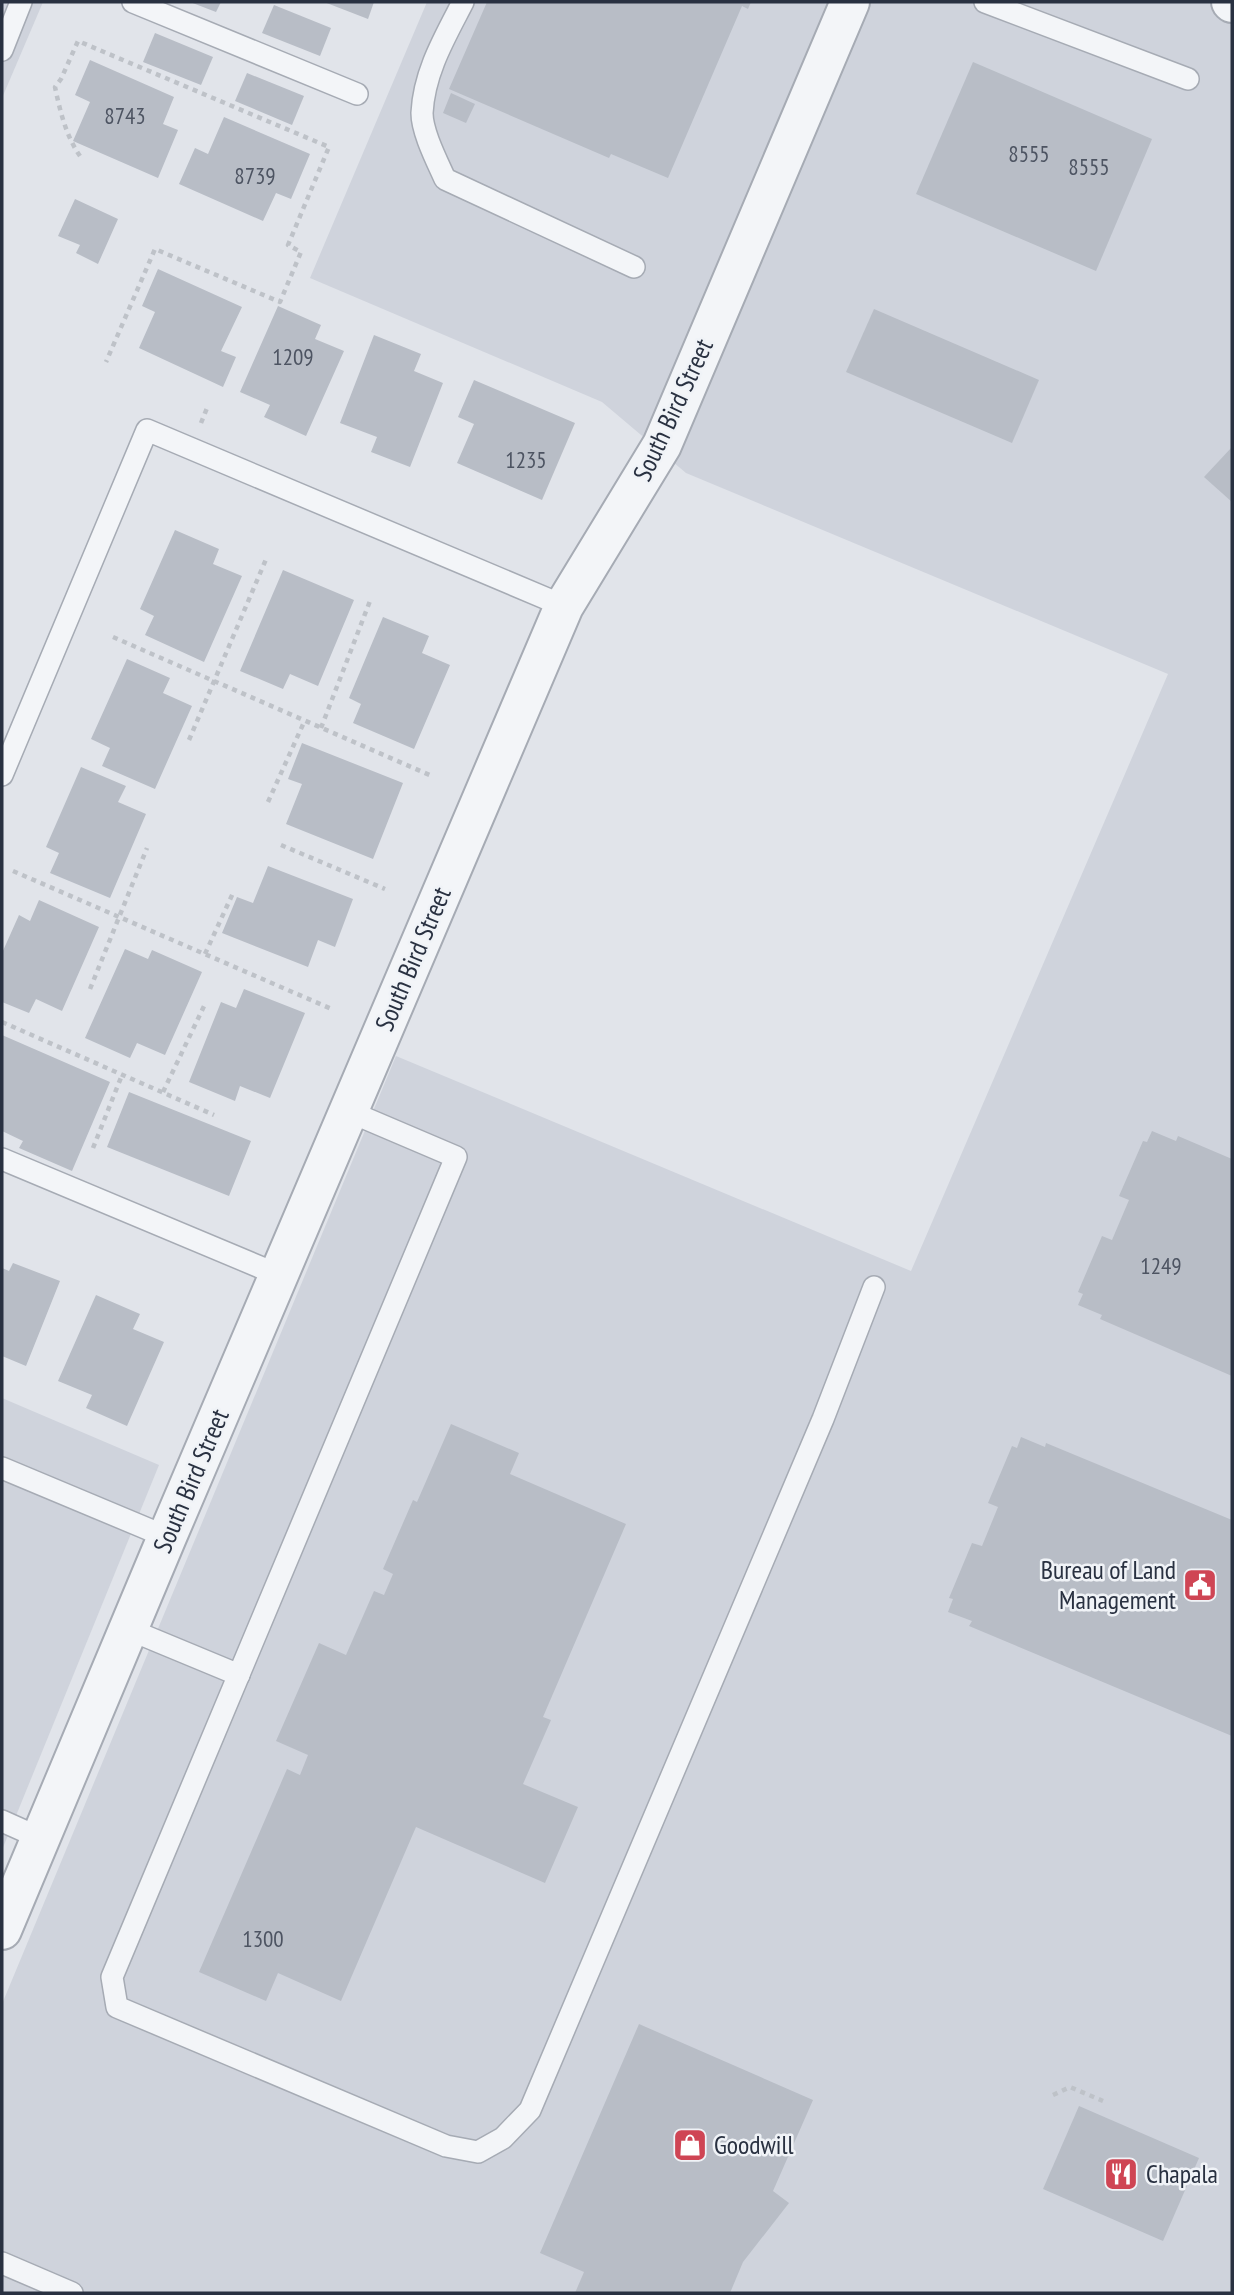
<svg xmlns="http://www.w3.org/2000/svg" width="1234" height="2295" font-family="'PT Sans Narrow',sans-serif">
  <rect width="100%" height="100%" fill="#e1e4ea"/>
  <!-- built -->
  <g fill="#cfd3dc">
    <polygon points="2,2 43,2 2,98"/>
    <polygon points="427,2 1232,2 1232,2293 2,2293 2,2004 396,1056 911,1271 1168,674 686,473 602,402 310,278"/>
    <polygon points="2,1398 159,1465 2,1850"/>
  </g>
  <!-- building -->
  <g fill="#b8bdc6">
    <polygon points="190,2 221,2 216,12"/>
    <polygon points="324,2 374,2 368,19"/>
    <polygon points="487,2 751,2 748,9 742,6 668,178 611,154 609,158 449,89"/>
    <polygon points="274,5 331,28 320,56 262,33"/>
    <polygon points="155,33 213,57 201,85 143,62"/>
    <polygon points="90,60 174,97 163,124 178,130 158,178 73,141 90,102 75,95"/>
    <polygon points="973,62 1152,139 1096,271 916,194"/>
    <polygon points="247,73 304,96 292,125 235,101"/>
    <polygon points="451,93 475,104 466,123 443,113"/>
    <polygon points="224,117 310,154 291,199 276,193 263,221 179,184 195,148 208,154"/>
    <polygon points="75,199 118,219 98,264 76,253 80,245 58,236"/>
    <polygon points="158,269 242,307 221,351 236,357 223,387 139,348 155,312 142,306"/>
    <polygon points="278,306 321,325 315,339 344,351 306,436 264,417 270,405 240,392"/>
    <polygon points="874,309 1039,380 1012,443 846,372"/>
    <polygon points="374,335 421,354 414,371 443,383 410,467 371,452 377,437 340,423"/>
    <polygon points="474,380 575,423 542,500 457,463 474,424 458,417"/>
    <polygon points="1232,447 1232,502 1204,477"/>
    <polygon points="175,530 219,549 213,564 242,576 204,662 145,635 154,616 140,609"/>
    <polygon points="283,570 354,600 318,686 290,674 283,689 240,671"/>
    <polygon points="383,617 429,636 422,653 450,665 414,749 353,723 361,704 349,698"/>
    <polygon points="127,659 170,678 163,693 192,706 155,789 102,766 110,748 91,739"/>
    <polygon points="302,743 403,783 373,859 286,824 302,784 288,779"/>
    <polygon points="81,767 126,786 118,802 146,814 110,898 50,873 59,853 46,847"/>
    <polygon points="268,866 353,899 335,947 318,940 308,967 222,933 237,897 253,903"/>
    <polygon points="39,900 99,927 62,1011 36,999 29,1013 2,1002 2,953 19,915 30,921"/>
    <polygon points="125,949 148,959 152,950 202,972 165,1055 137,1043 130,1058 85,1038"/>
    <polygon points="244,989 305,1013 270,1098 240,1086 235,1101 189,1082 221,1002 236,1008"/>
    <polygon points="2,1035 110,1082 72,1171 19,1148 23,1141 2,1131"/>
    <polygon points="129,1092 251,1141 229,1196 107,1147"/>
    <polygon points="1152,1131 1176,1141 1178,1136 1232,1159 1232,1376 1100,1319 1102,1315 1078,1305 1083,1294 1078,1292 1102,1236 1112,1240 1129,1200 1119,1196 1143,1141 1147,1142"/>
    <polygon points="13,1263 60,1281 26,1366 2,1356 2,1268 9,1271"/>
    <polygon points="96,1295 140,1314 133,1329 164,1342 127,1426 86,1408 92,1395 58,1381"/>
    <polygon points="451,1424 519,1453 510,1474 626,1524 543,1717 551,1720 523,1784 578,1807 545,1883 416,1827 341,2001 278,1973 266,2001 199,1972 287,1769 300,1775 308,1755 276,1741 319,1643 346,1655 374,1591 384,1595 393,1574 383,1569 413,1500 417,1502"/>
    <polygon points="1021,1437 1045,1447 1046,1443 1232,1520 1232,1736 969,1626 972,1621 948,1612 953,1599 949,1598 972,1543 982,1546 998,1507 988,1503 1012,1446 1017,1448"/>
    <polygon points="639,2024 813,2100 773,2191 789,2203 743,2262 730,2293 575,2293 584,2272 540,2253"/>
    <polygon points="1079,2106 1199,2158 1163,2241 1043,2189"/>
  </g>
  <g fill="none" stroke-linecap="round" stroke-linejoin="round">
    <!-- service casing -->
    <g stroke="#a6abb4" stroke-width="24">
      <g id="service">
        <polyline points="133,2 357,94"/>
        <path d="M463 2C445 37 424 72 422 113 422 132 437 161 445 179L634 267"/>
        <polyline points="985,2 1188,79"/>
        <polyline points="2,50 21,2"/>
        <polyline points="2,775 147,430 564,606"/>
        <polyline points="348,1111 456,1157 112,1977 117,2007 446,2146 478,2152 503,2138 530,2110 823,1419 874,1287"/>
        <polyline points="2,1159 279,1275"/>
        <polyline points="2,1468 167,1537"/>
        <polyline points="128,1629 239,1675"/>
        <polyline points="2,1821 40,1838"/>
        <polyline points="2,2263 72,2293"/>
      </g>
    </g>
    <!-- minor casing -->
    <g stroke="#a6abb4" stroke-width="42">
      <polyline id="minor" points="2,1930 167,1537 564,606 662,445 850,2"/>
    </g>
    <!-- tertiary casing -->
    <g stroke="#a6abb4" stroke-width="42">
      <polyline id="tertiary" points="1231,2 1232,3"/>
    </g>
    <!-- path -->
    <g stroke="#bec2c8" stroke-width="4.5" stroke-dasharray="5 5" stroke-linecap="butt">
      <path d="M80 156C66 136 60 111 55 87L61 79 78 41 329 147 288 245 301 252 280 302 155 249 106 362"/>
      <polyline points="201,423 207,408"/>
      <polyline points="113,637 432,776"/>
      <polyline points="321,728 370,601"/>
      <polyline points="189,740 267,557"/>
      <polyline points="268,802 305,720"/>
      <polyline points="281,845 385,889"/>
      <polyline points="13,871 334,1010"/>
      <polyline points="205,954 233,893"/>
      <polyline points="90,989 147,848"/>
      <polyline points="2,1022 214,1115"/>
      <polyline points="163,1092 206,1002"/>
      <polyline points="93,1148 122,1075"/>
      <polyline points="1053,2095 1070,2087 1103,2101"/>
    </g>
    <!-- service -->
    <use href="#service" stroke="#f3f5f8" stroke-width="21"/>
    <!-- minor -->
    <use href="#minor" stroke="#f3f5f8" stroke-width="38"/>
    <!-- tertiary -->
    <use href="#tertiary" stroke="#f3f5f8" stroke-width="38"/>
  </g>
  <!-- icons -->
  <defs>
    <g id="civic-square" transform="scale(1.75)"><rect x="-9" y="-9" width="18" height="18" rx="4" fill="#cf4554" stroke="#f0f3f7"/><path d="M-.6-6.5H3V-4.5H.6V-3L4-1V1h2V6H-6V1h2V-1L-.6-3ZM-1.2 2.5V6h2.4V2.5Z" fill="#fff"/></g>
    <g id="shop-square" transform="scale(1.75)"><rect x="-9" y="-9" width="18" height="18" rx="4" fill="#cf4554" stroke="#f0f3f7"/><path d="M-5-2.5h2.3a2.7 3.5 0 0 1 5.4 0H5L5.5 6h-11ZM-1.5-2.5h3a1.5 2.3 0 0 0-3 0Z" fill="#fff"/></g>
    <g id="restaurant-square" transform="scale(1.75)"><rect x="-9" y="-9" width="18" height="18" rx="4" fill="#cf4554" stroke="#f0f3f7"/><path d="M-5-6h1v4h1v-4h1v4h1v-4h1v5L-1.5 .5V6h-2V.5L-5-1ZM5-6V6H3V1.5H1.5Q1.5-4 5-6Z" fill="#fff"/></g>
  </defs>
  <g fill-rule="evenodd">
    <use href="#civic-square" x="1200" y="1585"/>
    <use href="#shop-square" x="690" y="2145"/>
    <use href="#restaurant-square" x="1121" y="2174"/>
  </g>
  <g text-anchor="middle" stroke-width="5" stroke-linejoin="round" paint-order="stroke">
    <!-- number labels -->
    <g font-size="23" fill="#4d5462">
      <text x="125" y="124">8743</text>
      <text x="1029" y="162">8555</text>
      <text x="1089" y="175">8555</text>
      <text x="255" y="184">8739</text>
      <text x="293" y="365">1209</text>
      <text x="526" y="468">1235</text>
      <text x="1161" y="1274">1249</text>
      <text x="263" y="1947">1300</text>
    </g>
    <!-- street labels -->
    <g font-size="26" fill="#293141" stroke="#f0f3f7">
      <text transform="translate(673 410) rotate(-65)" y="9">South Bird Street</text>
      <text transform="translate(413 959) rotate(-67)" y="9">South Bird Street</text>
      <text transform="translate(191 1481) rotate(-67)" y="9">South Bird Street</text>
    </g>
    <!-- poi labels -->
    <g font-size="26" fill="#293141" stroke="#f0f3f7" text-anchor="start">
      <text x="1176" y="1579" text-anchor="end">Bureau of Land<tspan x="1176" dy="30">Management</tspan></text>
      <text x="714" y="2154">Goodwill</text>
      <text x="1146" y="2183">Chapala</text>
    </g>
  </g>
  <!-- border -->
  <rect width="1234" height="2295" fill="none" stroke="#293141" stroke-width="7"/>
</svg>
